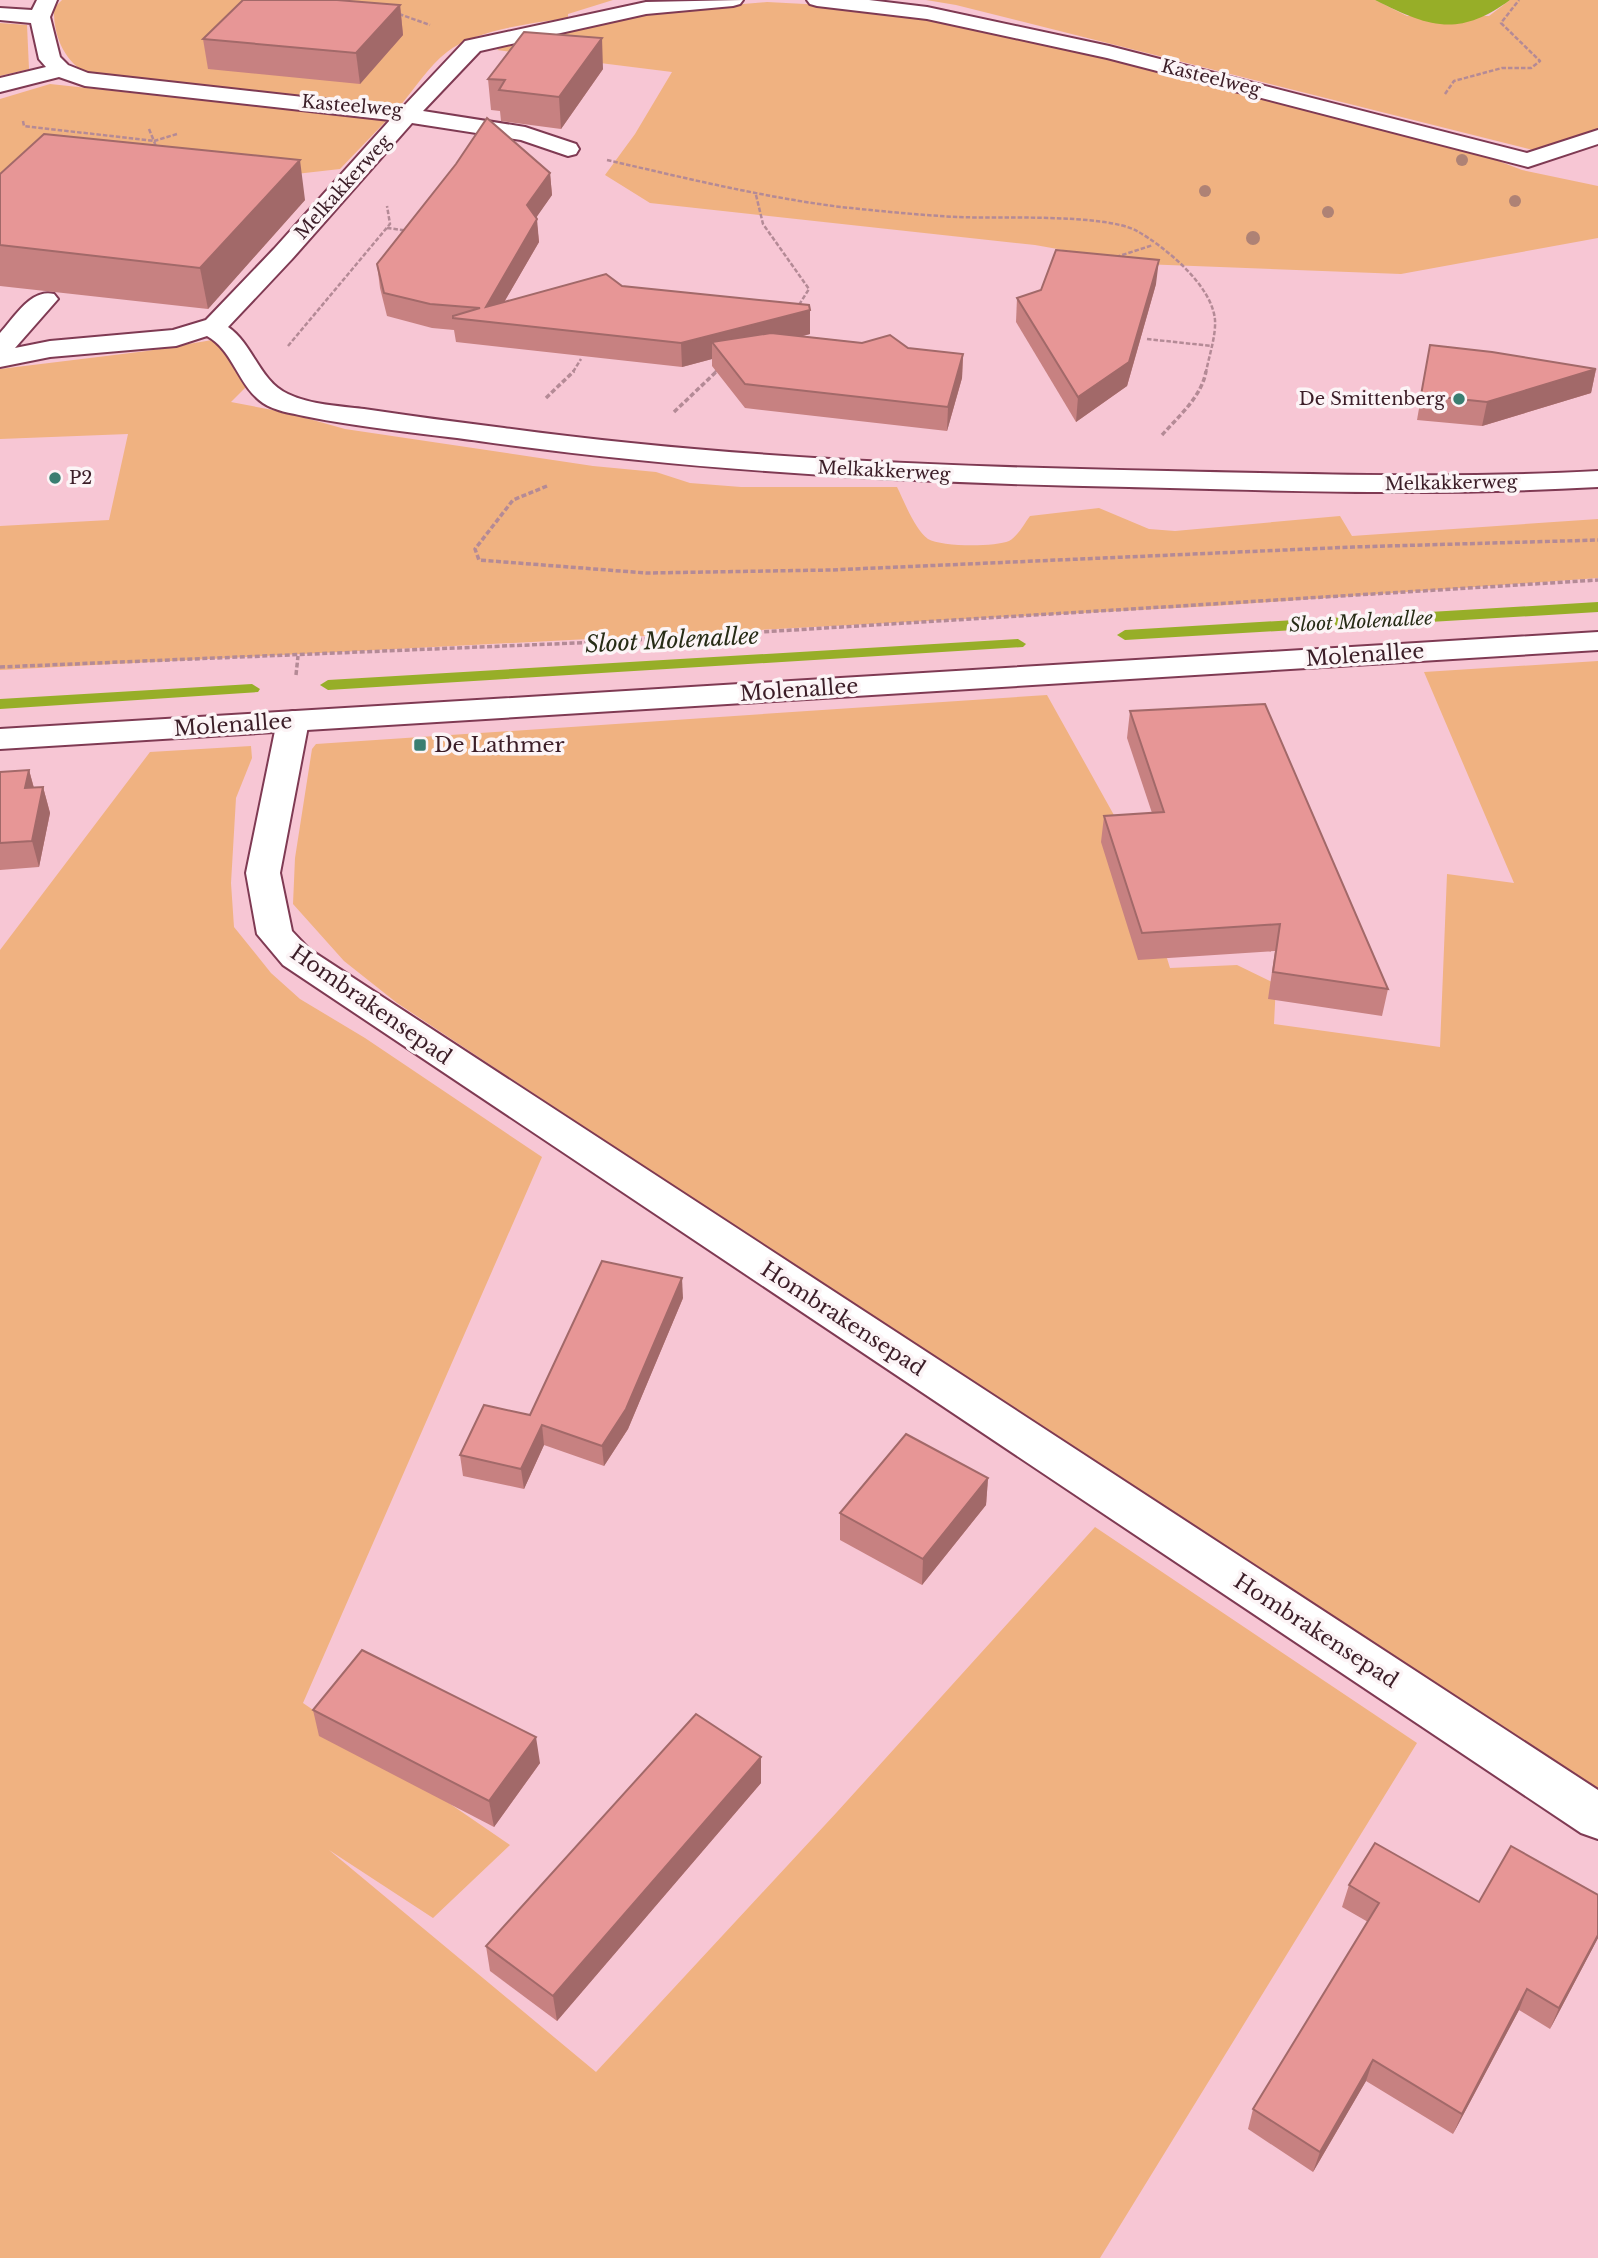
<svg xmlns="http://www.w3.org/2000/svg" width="1598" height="2258" font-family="'Libre Baskerville',serif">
  <rect width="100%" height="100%" fill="#f7c6d4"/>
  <!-- green -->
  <g fill="#f0b281">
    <path d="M62 0H613L568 14V18C533 23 474 30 447 52 429 66 415 88 400 106L90 75C64 63 53 35 54 8Z"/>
    <polygon points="926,0 1375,0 1407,16 1489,16 1510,0 1598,0 1598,129 1573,141 1537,151 956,5"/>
    <path d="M767 2 862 7 1033 40 1488 157 1522 170 1598 186V238L1401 274 1142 264 1035 245 650 203 605 175 635 134 672 72 497 50C514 40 534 37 553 33 623 16 695 8 767 2Z"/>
    <polygon points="0,23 27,25 29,69 0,76"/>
    <polygon points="50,84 387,120 340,169 235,181 0,181 0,99"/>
    <path d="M224 338 229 358 260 366 259 374 231 402 288 413 345 429 593 466 656 472 690 483 741 487H897C904 501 915 530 928 539 941 547 995 547 1009 541 1018 536 1024 524 1030 516L1099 508 1149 529 1175 531 1340 516 1352 536 1598 519V578L1214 606 0 670V526L109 520 128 434 0 439V369L147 351Z"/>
    <polygon points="1598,661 1598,1799 397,1003 344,961 293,904 295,858 312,749 316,744 1047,695 1134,851 1170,968 1237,965 1276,984 1274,1024 1440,1047 1447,874 1514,883 1424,672"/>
    <polygon points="251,746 252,758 236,798 231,883 234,927 271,973 300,999 365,1038 542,1157 303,1703 510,1845 433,1918 329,1850 596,2072 837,1812 1095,1527 1417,1743 1100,2258 0,2258 0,950 150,752"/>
  </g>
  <!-- water -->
  <path fill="#97ae28" d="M1375 0H1510C1458 38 1429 27 1375 0Z"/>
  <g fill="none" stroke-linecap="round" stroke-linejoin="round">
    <!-- stream -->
    <g fill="#97ae28" fill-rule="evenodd">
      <polygon points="1598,602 1598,612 1125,640 1117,635 1125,630"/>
      <polygon points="1018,639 1026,644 1023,647 328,690 320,685 328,680"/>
      <polygon points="252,684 260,689 258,692 0,709 0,699"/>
    </g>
    <!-- street casing -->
    <g stroke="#7f3a53" stroke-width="4">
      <g id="street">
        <path d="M37 0H57L50 17 60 57 68 65 88 73 402 108 465 41 646 2 743 0 740 4 733 6 646 14 480 51 423 111 525 127 576 144 579 149 576 154 568 156 521 140 412 123 292 259 228 327C253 344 260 382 288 394 311 405 339 406 364 409 410 416 457 422 504 428 724 458 945 467 1167 471 1311 474 1454 479 1598 471V487C1441 496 1285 491 1129 487 911 483 694 471 479 441 421 433 362 428 304 416 291 413 275 411 263 403 238 386 234 351 207 336L176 346 50 357 0 367V333C14 318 31 288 54 294L58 299 15 348 50 341 173 330 206 320 274 249 390 120 85 86 59 77 0 92V78L46 67 39 59 31 23 0 20V8L32 10Z"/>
        <polygon points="807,0 869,0 927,7 1109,46 1527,153 1598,130 1598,144 1528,167 1107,58 927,19 817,6 810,4"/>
        <polygon points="293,711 304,714 309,721 280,873 292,931 309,949 1598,1790 1598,1839 1581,1833 283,965 257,934 246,873 277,721 282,714"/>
      </g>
    </g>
    <!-- secondary casing -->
    <g stroke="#7f3a53" stroke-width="4">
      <polygon id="secondary" points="1598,632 1598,650 0,749 0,729"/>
    </g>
    <!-- path-far1 -->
    <g stroke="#b48a96" stroke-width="2.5" stroke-dasharray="4.5 2" stroke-linecap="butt">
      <polyline points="399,14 430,25"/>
      <polyline points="1445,94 1454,81 1502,68 1531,68 1540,61 1501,23 1519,0"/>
      <polyline points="23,121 24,126 154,141 157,150"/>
      <polyline points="149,129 154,141 177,134"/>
      <path d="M607 160C685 178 762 197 841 207 879 211 919 215 957 217 1000 219 1103 213 1137 231 1165 247 1212 285 1215 320 1216 336 1209 356 1206 372"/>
      <polyline points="756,195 763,224 809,289 797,308"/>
      <polyline points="387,228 410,231"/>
      <polyline points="1116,257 1153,245"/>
      <polyline points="1147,339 1212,346"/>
      <polyline points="288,346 390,224 387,206"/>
      <polyline points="573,372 581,359"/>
      <polyline points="715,372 721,367"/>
    </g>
    <!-- path -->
    <g stroke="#b48a96" stroke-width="3.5" stroke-dasharray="5 2.5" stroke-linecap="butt">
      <polyline points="546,398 574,371"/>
      <polyline points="674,412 717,371"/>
      <path d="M1162 435C1179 416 1202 396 1206 371"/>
      <polyline points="547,486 513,500 475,549 479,560 646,573 831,570 1353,547 1598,540"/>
      <polyline points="0,667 600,642 1598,580"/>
      <polyline points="296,675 298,656"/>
    </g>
    <!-- street -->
    <use href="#street" fill="#fff" fill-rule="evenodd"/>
    <!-- secondary -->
    <use href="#secondary" fill="#fff" fill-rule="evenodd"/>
  </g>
  <!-- trees -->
  <g fill="#ae8275">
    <circle cx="1462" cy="160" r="6"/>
    <circle cx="1205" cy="191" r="6"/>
    <circle cx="1515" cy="201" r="6"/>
    <circle cx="1328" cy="212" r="6"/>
    <circle cx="1253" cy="238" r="7"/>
  </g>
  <!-- wall -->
  <g fill="#c78181">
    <polygon points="400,5 403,35 360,84 208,69 203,39"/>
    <polygon points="603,69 561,129 501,121 500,111 491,110 488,79"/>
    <polygon points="550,173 552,195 536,217 539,242 504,302 622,286 810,334 802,336 963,354 962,378 947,431 745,408 712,366 712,359 682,367 456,342 454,330 432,328 387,316 380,288 377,264"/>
    <polygon points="0,174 305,200 208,309 0,286"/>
    <polygon points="1156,284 1127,386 1076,422 1016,322 1017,298"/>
    <polygon points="1430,345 1596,369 1591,393 1482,426 1417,420"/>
    <polygon points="1130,711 1388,989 1382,1016 1268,999 1275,951 1138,960 1101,842 1104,816 1152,813 1127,738"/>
    <polygon points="29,770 34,788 43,787 50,813 39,867 0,870 0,772"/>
    <polygon points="683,1298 628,1429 604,1466 544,1445 524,1489 463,1476 460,1455 530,1415"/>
    <polygon points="988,1478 986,1505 922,1585 840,1540 840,1513"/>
    <polygon points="313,1710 540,1763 494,1827 319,1736"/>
    <polygon points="761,1757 761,1783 557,2021 490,1971 486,1946"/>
    <polygon points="1349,1885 1479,1902 1598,1938 1550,2029 1519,2010 1453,2134 1366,2081 1313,2172 1248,2129 1253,2109 1368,1922 1342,1907"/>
  </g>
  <!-- shaded-wall -->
  <g fill="#a26969">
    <polygon points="400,5 403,35 360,84 356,53"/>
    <polygon points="602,38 603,69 561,129 559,97"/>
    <polygon points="300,160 305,200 208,309 200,268"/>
    <polygon points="550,173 552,195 529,228 527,205"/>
    <polygon points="537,219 539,242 492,323 486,307"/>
    <polygon points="1159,260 1156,284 1127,386 1076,422 1078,397"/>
    <polygon points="810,310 810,334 723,357 712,342 712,359 682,367 681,343"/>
    <polygon points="963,354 962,378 947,431 948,407"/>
    <polygon points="1596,369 1591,393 1482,426 1487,402"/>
    <polygon points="29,770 36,796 25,788"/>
    <polygon points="43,787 50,813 39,867 32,841"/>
    <polygon points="682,1278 683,1298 628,1429 604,1466 602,1446"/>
    <polygon points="542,1425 544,1445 524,1489 521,1469"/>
    <polygon points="988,1478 986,1505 922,1585 923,1559"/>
    <polygon points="536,1737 540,1763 494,1827 489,1801"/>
    <polygon points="761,1757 761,1783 557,2021 553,1996"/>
    <polygon points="1598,1935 1598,1938 1550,2029 1559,2008"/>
    <polygon points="1527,1989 1519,2010 1453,2134 1462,2114"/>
    <polygon points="1373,2060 1366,2081 1313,2172 1320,2152"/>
  </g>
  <!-- building -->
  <g fill="#e79696" stroke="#a26969" stroke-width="2">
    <polygon points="243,0 337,0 400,5 356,53 203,39"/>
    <polygon points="524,32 602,38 559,97 499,90 505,80 488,79"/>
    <polygon points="487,118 550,173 527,205 537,219 486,307 606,274 622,286 809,305 810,310 681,343 453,318 453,316 480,308 430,304 384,293 377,264 456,164"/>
    <polygon points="44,134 300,160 200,268 0,245 0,174"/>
    <polygon points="1056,250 1159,260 1129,362 1078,397 1017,298 1041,290"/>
    <polygon points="771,333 862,343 890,335 908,348 963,354 948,407 745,384 712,342"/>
    <polygon points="1430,345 1492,352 1596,369 1487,402 1421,395"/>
    <polygon points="1265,704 1388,989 1273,972 1280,924 1142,933 1104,816 1164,812 1130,711"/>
    <polygon points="29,770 25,788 43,787 32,841 0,843 0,772"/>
    <polygon points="602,1261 682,1278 626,1409 602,1446 542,1425 521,1469 460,1455 484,1405 530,1415"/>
    <polygon points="906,1434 988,1478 923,1559 840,1513"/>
    <polygon points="362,1650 536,1737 489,1801 313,1710"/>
    <polygon points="696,1714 761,1757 553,1996 486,1946"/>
    <polygon points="1375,1843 1479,1902 1511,1846 1598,1895 1598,1935 1559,2008 1527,1989 1462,2114 1373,2060 1320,2152 1253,2109 1379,1903 1349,1885"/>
  </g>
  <!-- markers -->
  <g fill="#3a7e71" stroke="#fcf4f6" stroke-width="2.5">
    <circle cx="1459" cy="399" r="7"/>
    <circle cx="55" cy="478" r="7"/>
    <rect x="413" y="738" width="14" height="14" rx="3.5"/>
  </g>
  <g text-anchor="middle" stroke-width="7" stroke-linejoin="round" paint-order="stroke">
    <!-- far-street labels -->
    <g font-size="18" fill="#3b1d27" stroke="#fcf4f6">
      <text transform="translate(1211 78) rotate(14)" y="6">Kasteelweg</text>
      <text transform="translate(352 106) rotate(5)" y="6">Kasteelweg</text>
      <text transform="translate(343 187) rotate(-48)" y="6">Melkakkerweg</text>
      <text transform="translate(884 471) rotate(3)" y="6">Melkakkerweg</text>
      <text transform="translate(1451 483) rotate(-1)" y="6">Melkakkerweg</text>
    </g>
    <!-- far-poi labels -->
    <g font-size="18" fill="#3b1d27" stroke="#fcf4f6" text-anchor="end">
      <text x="1445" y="405">De Smittenberg</text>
      <text x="69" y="484" text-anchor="start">P2</text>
    </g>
    <!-- far-water labels -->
    <g font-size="19" font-style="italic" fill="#272c16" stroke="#fcf4f6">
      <text transform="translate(1361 621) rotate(-3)" y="7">Sloot Molenallee</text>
    </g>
    <!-- street labels -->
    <g font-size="21" fill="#3b1d27" stroke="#fcf4f6">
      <text transform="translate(1365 655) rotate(-4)" y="7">Molenallee</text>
      <text transform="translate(799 690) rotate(-4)" y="7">Molenallee</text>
      <text transform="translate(233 725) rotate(-4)" y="7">Molenallee</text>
      <text transform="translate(371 1005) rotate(35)" y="7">Hombrakensepad</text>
      <text transform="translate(843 1319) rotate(33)" y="7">Hombrakensepad</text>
      <text transform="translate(1316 1631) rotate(33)" y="7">Hombrakensepad</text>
    </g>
    <!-- poi labels -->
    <g font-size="21" fill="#3b1d27" stroke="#fcf4f6" text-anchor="start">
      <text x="434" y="752">De Lathmer</text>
    </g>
    <!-- water labels -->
    <g font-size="23" font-style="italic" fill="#272c16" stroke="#fcf4f6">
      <text transform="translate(672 640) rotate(-3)" y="8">Sloot Molenallee</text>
    </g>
  </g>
</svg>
